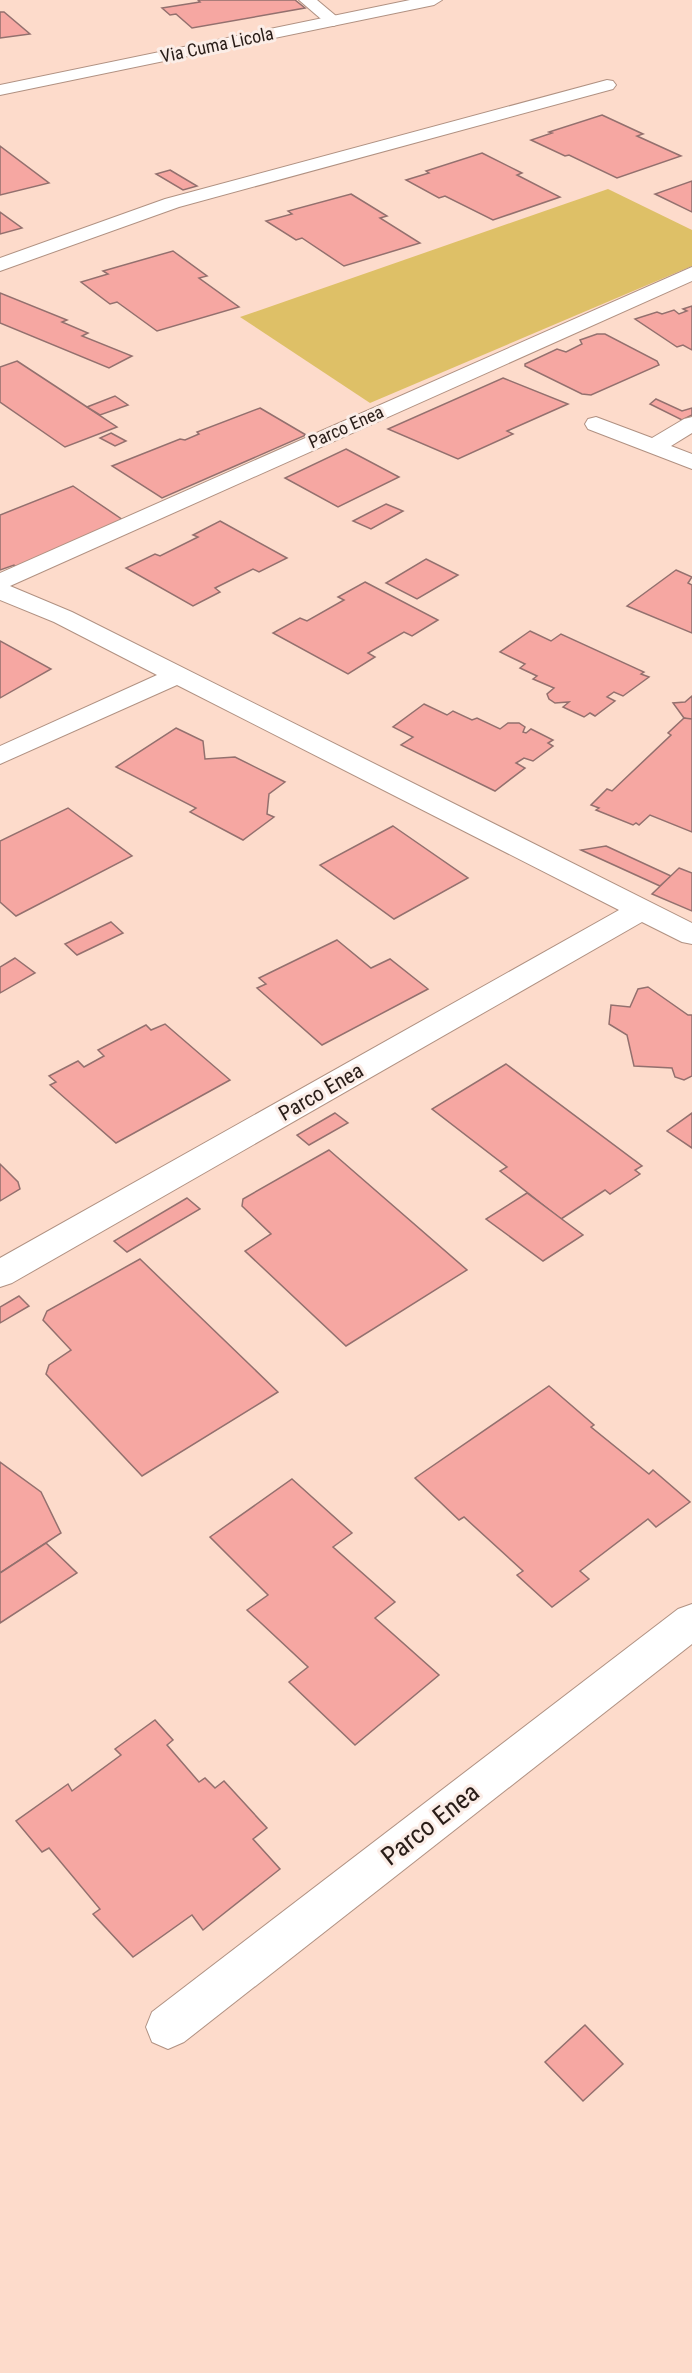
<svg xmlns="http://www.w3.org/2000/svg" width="692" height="2373" font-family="'Roboto Condensed',sans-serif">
  <rect width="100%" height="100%" fill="#fddbcb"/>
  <!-- green -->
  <polygon fill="#dec067" points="608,189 692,230 692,266 370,403 240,317"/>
  <!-- building -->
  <g fill="#f6a7a2" stroke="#93706e" stroke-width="1.5">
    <polygon points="198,0 295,0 305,8 192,28 176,14 170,15 162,8 200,2"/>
    <polygon points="0,12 4,12 30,34 0,38"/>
    <polygon points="602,115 643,134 637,136 681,156 617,178 569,155 565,156 531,140 552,133 549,132"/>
    <polygon points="0,146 49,183 0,195"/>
    <polygon points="482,153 522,173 517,175 560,197 493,220 445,196 439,198 406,180 429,173 426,171"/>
    <polygon points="170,170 197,186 183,190 156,174"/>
    <polygon points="692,181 692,212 655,194"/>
    <polygon points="351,194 387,216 380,218 420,243 344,266 302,238 296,240 266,221 292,214 288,211"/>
    <polygon points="0,212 22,228 0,234"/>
    <polygon points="173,251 207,276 199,278 239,307 157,331 117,302 110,304 81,282 108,274 103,271"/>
    <polygon points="0,293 67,320 62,322 88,333 82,336 132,356 109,368 0,323"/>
    <polygon points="692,306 692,350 683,345 677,347 635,319 657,312 662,314 674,310 679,314 687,311 683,309"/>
    <polygon points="597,334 605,334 657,361 659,365 591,395 582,394 525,366 525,364 557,349 566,352 582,344 580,340"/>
    <polygon points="17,361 87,407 117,427 65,447 0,402 0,367"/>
    <polygon points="503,378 568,404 507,431 513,434 458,459 388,429"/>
    <polygon points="115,396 128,405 100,415 87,407"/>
    <polygon points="656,399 682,411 692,408 692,415 682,420 650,404"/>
    <polygon points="260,408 306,435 162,498 112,466 180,439 185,440 199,434 197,432"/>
    <polygon points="111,433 126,441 115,446 100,438"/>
    <polygon points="346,449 399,477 338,507 285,478"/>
    <polygon points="73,486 126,522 16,567 14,565 0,570 0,515"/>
    <polygon points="386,504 403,511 371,529 353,521"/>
    <polygon points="220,521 287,558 259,572 253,569 215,588 220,592 193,606 126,568 155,554 160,556 198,537 193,535"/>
    <polygon points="426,559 458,575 417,599 386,583"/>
    <polygon points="676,570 692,577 688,583 692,585 692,633 627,606"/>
    <polygon points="365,582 438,620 412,636 404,632 368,653 375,657 348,674 273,633 300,618 307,621 344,600 338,597"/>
    <polygon points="530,631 551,641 561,634 644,672 641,674 649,677 623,696 614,692 607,697 615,701 595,716 590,713 584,717 563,707 569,702 555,703 549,699 547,694 554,688 533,679 537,676 520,668 525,664 500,652"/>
    <polygon points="0,641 51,669 0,698"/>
    <polygon points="692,696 692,719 690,720 684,718 673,703 685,702"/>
    <polygon points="424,704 447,715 453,711 472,720 477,718 500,729 508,723 519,723 525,727 523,732 526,733 531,729 553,740 548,743 553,746 533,761 524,758 516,763 525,768 495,791 401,745 413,737 393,727"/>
    <polygon points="684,718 692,719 692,832 650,815 639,825 636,823 633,825 596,810 599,808 591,805 607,789 612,791 671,735 668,733"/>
    <polygon points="176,728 203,741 205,759 235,757 285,782 269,794 267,814 274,817 243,840 190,812 196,808 116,767"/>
    <polygon points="68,808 132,856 16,916 0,902 0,841"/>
    <polygon points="393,826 468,878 394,919 320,865"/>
    <polygon points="606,846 671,876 660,886 581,850"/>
    <polygon points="679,868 692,873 692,911 652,894"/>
    <polygon points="111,922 123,933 77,955 65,944"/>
    <polygon points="337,940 371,968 390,959 428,989 322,1045 257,988 266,984 259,978"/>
    <polygon points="15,958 35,973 0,993 0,967"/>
    <polygon points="648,987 688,1015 692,1015 692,1076 684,1080 675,1077 672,1068 634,1066 627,1035 609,1024 611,1005 630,1007 638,989"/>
    <polygon points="165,1024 230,1080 116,1143 50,1085 56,1082 49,1076 78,1061 84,1067 104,1056 98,1050 146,1025 151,1030"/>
    <polygon points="506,1064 642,1166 635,1170 640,1174 610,1194 605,1190 561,1219 500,1171 507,1167 432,1109"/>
    <polygon points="335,1113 348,1123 309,1145 297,1135"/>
    <polygon points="692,1113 692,1148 667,1131"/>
    <polygon points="329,1150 467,1270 346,1346 245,1251 271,1234 242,1206 243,1199"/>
    <polygon points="0,1164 18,1182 20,1189 0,1201"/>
    <polygon points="527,1193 583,1235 543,1261 486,1219"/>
    <polygon points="187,1198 200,1209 127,1252 114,1241"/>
    <polygon points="140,1259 278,1392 142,1476 46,1374 49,1365 71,1350 43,1320 47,1311"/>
    <polygon points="19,1296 29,1306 0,1323 0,1307"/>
    <polygon points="549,1386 594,1425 591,1427 649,1474 653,1470 690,1502 656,1527 648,1519 580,1571 589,1579 552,1607 517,1575 523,1571 464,1517 459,1520 415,1478"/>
    <polygon points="0,1462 41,1492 61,1533 0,1573"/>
    <polygon points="292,1479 352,1533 333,1547 395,1602 375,1618 439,1675 355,1745 289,1682 308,1667 247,1610 268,1595 210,1537"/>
    <polygon points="46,1543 77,1573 0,1623 0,1573"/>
    <polygon points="155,1720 173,1740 167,1745 199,1782 205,1778 215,1788 224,1781 267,1828 253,1839 280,1869 203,1930 192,1915 133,1957 93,1914 100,1909 49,1848 42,1852 16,1821 68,1784 72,1791 121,1755 115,1749"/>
    <polygon points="585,2025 623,2064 583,2101 545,2062"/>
  </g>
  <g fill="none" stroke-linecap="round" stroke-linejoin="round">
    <!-- street casing -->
    <g stroke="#b09182" stroke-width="2">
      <g id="street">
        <polygon points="299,0 317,0 342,21 334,26 328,25"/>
        <polygon points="607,80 613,81 616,85 613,89 179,207 0,271 0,258 165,199"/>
        <polygon points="692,267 692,281 10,586 72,612 692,923 692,944 682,942 642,922 12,1283 0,1287 0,1258 619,910 177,685 0,764 0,746 157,675 54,622 0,600 0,573"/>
        <polygon points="596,417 652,438 684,419 692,417 692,433 671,446 692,454 692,469 588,429 585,424 588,419"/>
        <polygon points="692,1604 692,1644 184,2042 168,2049 152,2042 146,2027 152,2012 678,1609"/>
      </g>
    </g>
    <!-- secondary casing -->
    <g stroke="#b09182" stroke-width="2">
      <polygon id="secondary" points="410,0 442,0 434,5 0,95 0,85"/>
    </g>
    <!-- street -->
    <use href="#street" fill="#fff" fill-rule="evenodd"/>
    <!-- secondary -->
    <use href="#secondary" fill="#fff" fill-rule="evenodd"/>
  </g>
  <g text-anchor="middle" stroke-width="6" stroke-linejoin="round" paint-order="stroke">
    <!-- far-street labels -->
    <g font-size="18" fill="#291d18" stroke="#fbede7">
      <text transform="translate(217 45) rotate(-12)" y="6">Via Cuma Licola</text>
      <text transform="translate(346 427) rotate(-24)" y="6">Parco Enea</text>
    </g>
    <!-- street labels -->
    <g font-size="21" fill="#291d18" stroke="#fbede7">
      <text transform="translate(321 1092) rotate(-30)" y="7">Parco Enea</text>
    </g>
    <!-- near-street labels -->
    <g font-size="26" fill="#291d18" stroke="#fbede7">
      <text transform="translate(430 1824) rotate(-38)" y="9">Parco Enea</text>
    </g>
  </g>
</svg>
